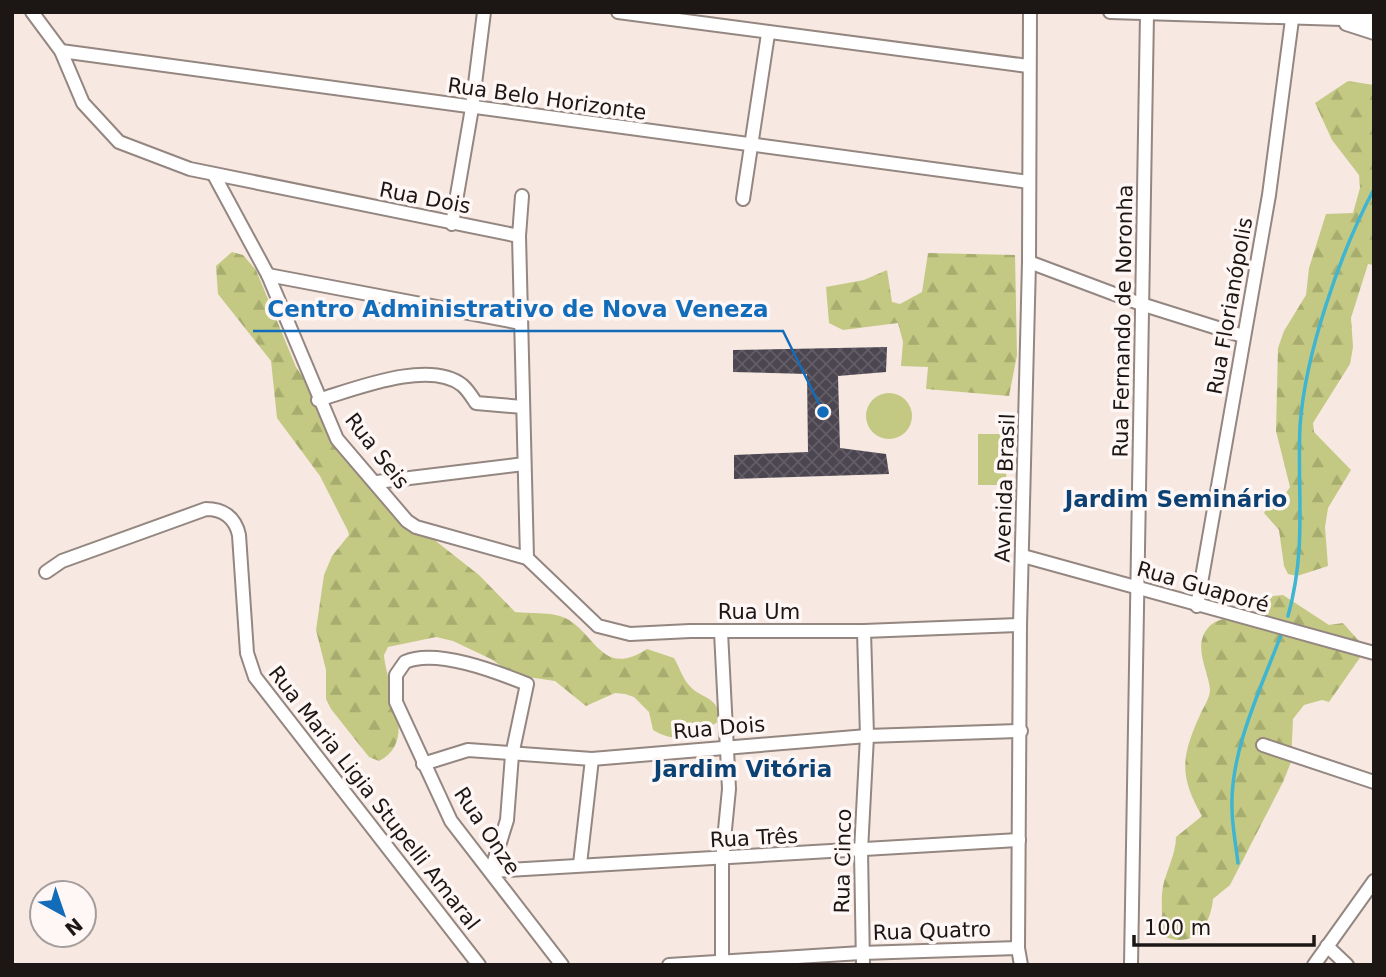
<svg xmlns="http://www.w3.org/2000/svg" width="1386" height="977" font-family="'DejaVu Sans',sans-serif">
  <defs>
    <pattern id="forest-firs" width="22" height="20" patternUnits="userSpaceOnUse" patternTransform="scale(1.75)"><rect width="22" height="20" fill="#c3c982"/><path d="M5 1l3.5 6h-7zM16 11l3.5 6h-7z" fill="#a7ac6f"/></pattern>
    <pattern id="building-cross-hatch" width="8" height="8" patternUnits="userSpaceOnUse" patternTransform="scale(1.75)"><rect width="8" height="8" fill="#4c4651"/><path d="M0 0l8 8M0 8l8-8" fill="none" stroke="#625d66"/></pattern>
  </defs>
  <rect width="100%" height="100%" fill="#f7e8e1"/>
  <!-- green -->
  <g fill="#c3c982">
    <circle cx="889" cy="416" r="23"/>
    <polygon points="978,434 1007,434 1006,485 978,485"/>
  </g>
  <!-- forest -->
  <g fill="url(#forest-firs)">
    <path d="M1348 81 1374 85V265L1368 264 1351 318 1353 347 1350 364 1313 423 1314 432 1351 470 1328 508 1325 527 1328 566 1297 576 1288 574 1284 566 1279 530 1264 513C1270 500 1284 499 1290 487L1276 431 1278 348 1284 331 1306 295 1309 268 1326 214 1353 213 1360 188 1359 175 1332 140 1315 103Z"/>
    <path d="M232 252 243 255 256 270 296 367 338 426 351 451 423 531 479 575 515 612C532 614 554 611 569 620 597 638 604 677 647 649L674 658C679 666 682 677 688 684 699 699 719 695 720 720 699 736 677 745 653 730L649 712 634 697 625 694 615 693 586 706 555 681 514 675 491 659 453 641 436 637 388 647 384 655C386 687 419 741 379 761L369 757 331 709 326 699V670L316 630 324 575 332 556 349 535 348 531 320 476 277 418 271 361 218 294 216 266Z"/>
    <polygon points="928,253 1015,255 1017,355 1009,396 926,389 928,367 901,366 903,342 898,323 843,330 829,323 826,287 864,280 887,270 892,302 900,304 922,292"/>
    <path d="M1283 595 1329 625 1343 623 1366 649 1329 702 1322 700 1304 705 1293 719 1291 762 1283 782 1230 885 1213 899C1210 930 1190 951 1159 934 1164 919 1161 909 1162 894 1163 875 1176 857 1176 837L1202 816C1179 776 1181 757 1200 715 1203 708 1210 698 1210 690 1209 671 1192 647 1208 628 1220 614 1236 621 1252 616L1273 596Z"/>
  </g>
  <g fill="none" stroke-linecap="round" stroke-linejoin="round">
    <!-- stream -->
    <g stroke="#3fb5d1" stroke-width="3.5">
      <path d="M1288 616C1307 548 1297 494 1300 426 1305 354 1340 253 1374 189"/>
      <path d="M1238 863C1236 845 1232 826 1232 808 1230 751 1261 688 1281 635"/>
    </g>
  </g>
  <!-- building -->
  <polygon fill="url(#building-cross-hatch)" points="887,347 886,372 838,376 840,448 886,454 889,474 734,479 734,455 808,452 807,374 733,372 733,350"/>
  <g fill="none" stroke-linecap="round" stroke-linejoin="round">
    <!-- minor casing -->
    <g stroke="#948680" stroke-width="16">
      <g id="minor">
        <polyline points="32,12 61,51 83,103 119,142 190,169 519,236"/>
        <polyline points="618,12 1028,66"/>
        <polyline points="1110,12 1374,20"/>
        <polyline points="1346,24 1374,33"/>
        <polyline points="61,51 1029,182"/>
        <polyline points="214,175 268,275 337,439 407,521 416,527 527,558 598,626 630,634 690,631 864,631 1020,625"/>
        <polyline points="522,196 519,236 527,558"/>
        <polyline points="743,199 768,34"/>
        <polyline points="452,224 472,108 484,12"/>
        <polyline points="1029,262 1141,304 1243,336"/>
        <polyline points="268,275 521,323"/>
        <path d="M318 400C355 389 429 359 462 385 468 390 472 397 476 403L523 407"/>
        <polyline points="377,482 524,464"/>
        <polyline points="1023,556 1374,653"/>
        <path d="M46 572 62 561 206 509C223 509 235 517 239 535L247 653 255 677 479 965"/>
        <polyline points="1197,606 1269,195 1293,12"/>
        <polyline points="721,632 729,789 722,860 722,965"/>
        <polyline points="1263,745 1374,782"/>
        <polyline points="423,764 468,750 592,759 867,736 1021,731"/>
        <polyline points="580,864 592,759"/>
        <polyline points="1327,946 1347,965"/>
        <path d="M562 965 451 821 396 702V675L405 662C436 648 497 672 527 684L512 755 507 820 491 871 1019 840"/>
        <polyline points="669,965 861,953 1018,948"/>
        <polyline points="863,965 861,851 867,736 864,631"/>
        <polyline points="1021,965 1018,948 1020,625 1029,262 1030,12"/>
        <polyline points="1131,965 1147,14"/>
        <polyline points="1314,965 1374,881"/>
      </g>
    </g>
    <!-- minor -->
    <use href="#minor" stroke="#fff" stroke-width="12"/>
  </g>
  <g text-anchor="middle" stroke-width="7" stroke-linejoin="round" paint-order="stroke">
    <!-- street labels -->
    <g font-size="21" fill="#1c1715" stroke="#fef7f5">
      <text transform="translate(547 99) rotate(8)" y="7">Rua Belo Horizonte</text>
      <text transform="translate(425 198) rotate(11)" y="7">Rua Dois</text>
      <text transform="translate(1230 306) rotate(-80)" y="7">Rua Florianópolis</text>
      <text transform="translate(1123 321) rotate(-89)" y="7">Rua Fernando de Noronha</text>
      <text transform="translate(377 451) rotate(52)" y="7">Rua Seis</text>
      <text transform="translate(1005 488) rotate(-88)" y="7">Avenida Brasil</text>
      <text transform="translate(1203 587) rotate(16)" y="7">Rua Guaporé</text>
      <text x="759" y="619">Rua Um</text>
      <text transform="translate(719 728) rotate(-5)" y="7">Rua Dois</text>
      <text transform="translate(374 798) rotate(52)" y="7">Rua Maria Ligia Stupelli Amaral</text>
      <text transform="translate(487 831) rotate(56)" y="7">Rua Onze</text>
      <text transform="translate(754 838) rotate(-3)" y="7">Rua Três</text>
      <text transform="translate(843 861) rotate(-89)" y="7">Rua Cinco</text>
      <text transform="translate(932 931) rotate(-2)" y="7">Rua Quatro</text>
    </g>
    <!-- neighbourhood labels -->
    <g font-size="23" font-weight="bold" fill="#0b4273" stroke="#fef7f5">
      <text x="1176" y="507">Jardim Seminário</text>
      <text x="743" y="777">Jardim Vitória</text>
    </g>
  </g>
  <!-- callouts -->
  <path fill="none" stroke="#136cba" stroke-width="2.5" d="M823 412L783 331H253"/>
  <circle fill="#136cba" stroke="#fef7f5" stroke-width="2.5" cx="823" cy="412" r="7"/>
  <g font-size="23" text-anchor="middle" font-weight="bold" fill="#136cba" stroke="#fef7f5" stroke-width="7" stroke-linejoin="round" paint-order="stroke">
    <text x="518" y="317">Centro Administrativo de Nova Veneza</text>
  </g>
  <!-- border -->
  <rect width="1386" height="977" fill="none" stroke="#1c1715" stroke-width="28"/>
  <!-- north arrow -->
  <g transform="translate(63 914) rotate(140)"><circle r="33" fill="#fef7f5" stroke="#a49d9b" stroke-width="2"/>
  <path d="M0-5L12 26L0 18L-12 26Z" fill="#136cba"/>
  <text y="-10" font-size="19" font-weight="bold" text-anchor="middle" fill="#1c1715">N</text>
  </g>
  <!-- scale -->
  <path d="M1134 935v10h180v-10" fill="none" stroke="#1c1715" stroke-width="3.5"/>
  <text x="1144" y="935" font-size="21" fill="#1c1715" stroke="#fef7f5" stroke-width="5" paint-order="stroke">100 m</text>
</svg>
